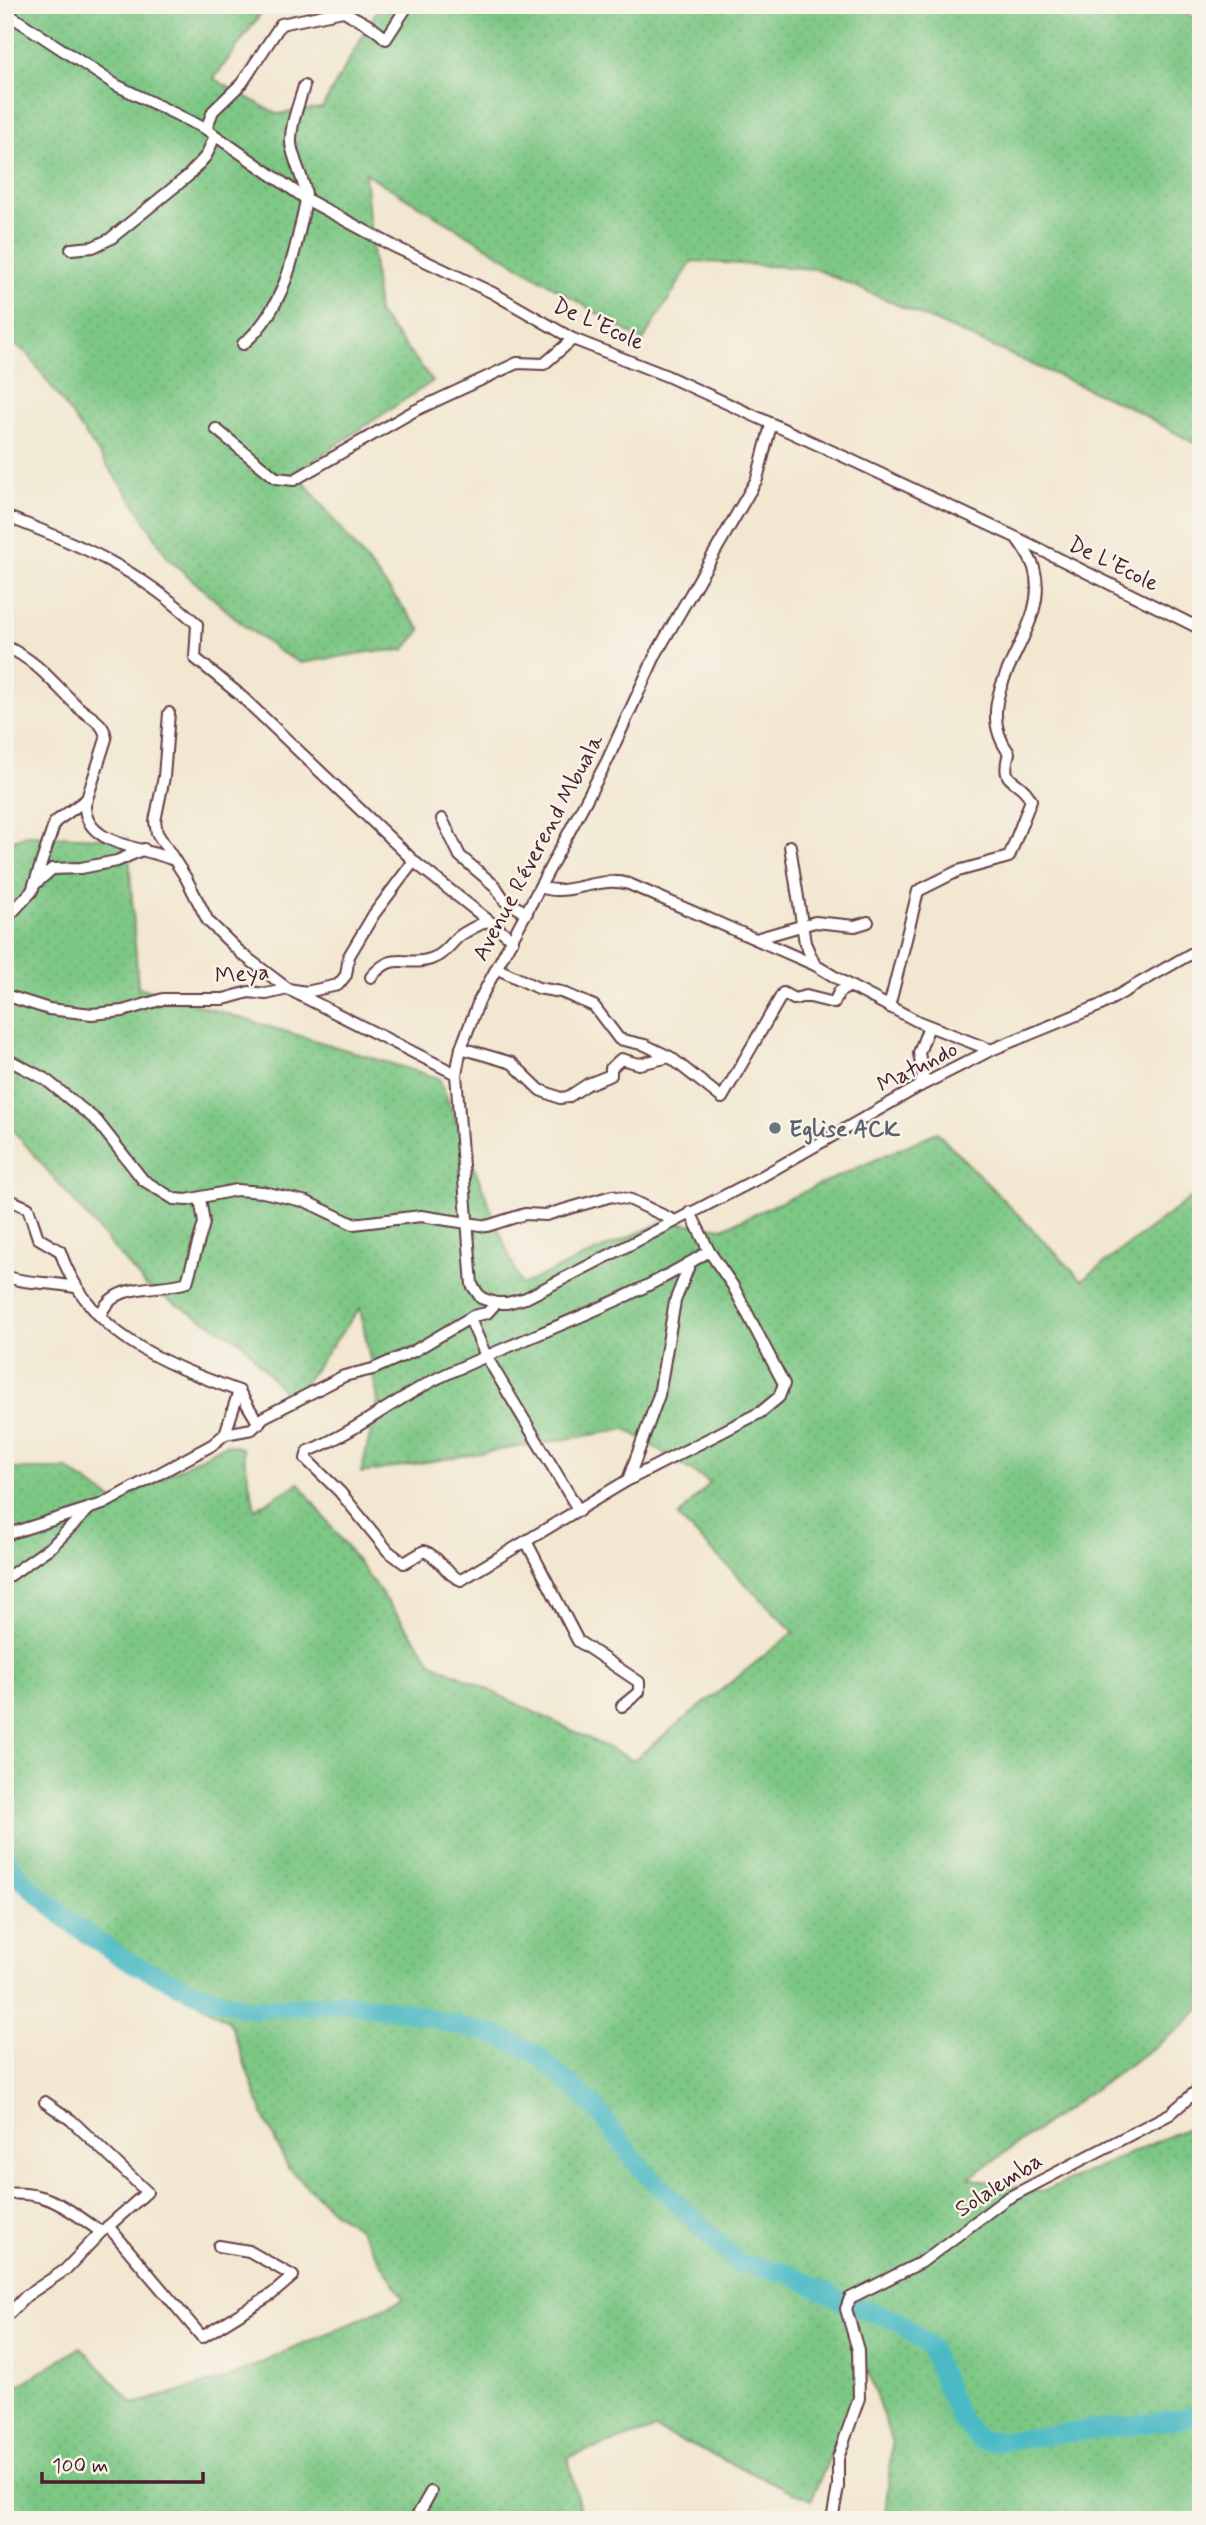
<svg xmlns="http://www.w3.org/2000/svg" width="1206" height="2525" font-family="Mynerve,sans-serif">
  <defs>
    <pattern id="green-dots" width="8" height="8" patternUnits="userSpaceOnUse" patternTransform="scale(1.75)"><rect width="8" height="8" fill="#7dc785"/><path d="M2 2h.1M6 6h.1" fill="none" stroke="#6eaa73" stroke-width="1.8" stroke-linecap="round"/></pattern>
  </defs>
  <rect width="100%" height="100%" fill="#f7f3e8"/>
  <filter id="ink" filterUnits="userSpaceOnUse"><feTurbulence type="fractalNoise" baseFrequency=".0143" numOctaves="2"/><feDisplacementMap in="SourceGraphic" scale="14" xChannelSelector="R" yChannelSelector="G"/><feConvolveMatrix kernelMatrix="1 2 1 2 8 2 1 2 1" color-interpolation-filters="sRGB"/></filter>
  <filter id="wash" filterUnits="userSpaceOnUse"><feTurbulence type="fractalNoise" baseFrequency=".00686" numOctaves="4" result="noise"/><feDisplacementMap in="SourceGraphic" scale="28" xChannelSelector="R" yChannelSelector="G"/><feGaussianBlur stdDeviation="1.57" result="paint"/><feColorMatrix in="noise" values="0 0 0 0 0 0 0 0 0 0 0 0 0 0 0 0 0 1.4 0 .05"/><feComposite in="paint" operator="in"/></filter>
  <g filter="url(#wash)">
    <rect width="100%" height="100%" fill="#f2e7d0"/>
    <!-- green -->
    <g fill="url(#green-dots)" stroke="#647358" stroke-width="2">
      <polygon points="5,5 267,5 214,79 277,114 322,108 380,5 1164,5 1201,20 1201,447 1129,407 816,269 692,261 643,341 365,173 378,313 433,381 296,472 421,630 404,650 369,652 301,663 280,652 242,624 168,558 134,503 28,354 5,338"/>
      <polygon points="26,835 128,839 138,987 439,1078 521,1285 665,1221 723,1228 937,1132 1082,1280 1201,1190 1201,2008 1178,2030 969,2178 1042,2192 1201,2122 1201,2520 897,2520 885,2516 892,2443 868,2371 811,2500 655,2429 568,2457 582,2520 5,2520 5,2394 81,2347 134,2404 228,2378 404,2299 360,2229 334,2212 288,2168 263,2114 230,2023 92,1935 5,1860 5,1472 14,1469 67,1469 116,1502 226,1444 242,1448 255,1509 299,1483 433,1663 633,1760 794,1632 678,1517 710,1483 626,1429 361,1473 378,1401 360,1308 291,1401 242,1342 148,1288 5,1121 5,844"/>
    </g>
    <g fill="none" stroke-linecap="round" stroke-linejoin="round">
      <!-- river -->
      <polyline stroke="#4cbac5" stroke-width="19" points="5,1857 23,1881 75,1926 124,1959 196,1993 250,2009 344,2003 408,2012 499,2036 535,2053 595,2107 638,2165 738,2263 790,2274 853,2306 898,2321 929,2346 959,2417 979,2440 993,2442 1182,2419 1201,2412"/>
    </g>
  </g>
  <g filter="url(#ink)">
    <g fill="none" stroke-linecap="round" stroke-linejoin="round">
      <!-- minor casing -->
      <g stroke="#633d44" stroke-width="14">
        <g id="minor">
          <path d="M336 5C355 21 367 20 386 39L408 5"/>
          <polyline points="5,12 116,85 206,129 306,199 395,247 493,293 573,339 667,376 849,459 1015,537 1201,629"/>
          <polyline points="206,129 213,111 242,83 281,24 343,11"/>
          <polyline points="71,249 93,247 110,239 188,176 206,156 215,136"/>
          <path d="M243 344C285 310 296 249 306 200 308 187 292 159 291 143 290 125 299 104 304 86"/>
          <polyline points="216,429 276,478 294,480 414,411 517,363 544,364 573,339"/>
          <path d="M5 516C81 545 137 568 197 624L195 658 239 694 417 864 513 940"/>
          <path d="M5 646C39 662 52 682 78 707 89 717 105 722 106 739L85 805C84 845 143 847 171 859"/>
          <polyline points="169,713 164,777 155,821 157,833 186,878 208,921 242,954 288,989 456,1074"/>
          <polyline points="442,819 460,856 495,886 505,901 527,913"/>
          <polyline points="790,846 805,943 815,965"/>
          <polyline points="34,885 52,869 81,868 117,861 144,849"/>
          <path d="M540 887C570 898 595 875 629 884L815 965 850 986"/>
          <polyline points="5,920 32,891 55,822 87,799"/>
          <polyline points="759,938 815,922 855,926 868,922"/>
          <polyline points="498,969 538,988 561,992 594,1006 619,1039 645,1045 670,1057"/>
          <path d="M371 977C395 949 404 968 431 959 443 955 449 946 457 938 465 931 477 926 487 921"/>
          <polyline points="5,995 49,1009 92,1014 123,1011 163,999 224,999 249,992 266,994 288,989 306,992 338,985 346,975 349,956 374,914 414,861"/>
          <path d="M889 1007 918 891 958 871 1009 857 1031 800C1019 775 999 788 1009 753 963 691 1054 632 1034 568 1031 558 1024 549 1018 540"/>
          <polyline points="461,1048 512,1063 540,1090 560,1098 568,1097 588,1084 611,1075 611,1068 621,1059 639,1064 670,1057 722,1098 783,993 794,999 806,996 834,1003 839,992 850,986 919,1022 991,1050"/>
          <polyline points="5,1058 45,1079 97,1121 143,1180 174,1199 187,1200 236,1190 263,1192 307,1202 353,1224 421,1216 487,1226 525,1214 546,1215 612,1196 631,1200 673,1220"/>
          <polyline points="920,1086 923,1076 919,1053 929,1026"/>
          <path d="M5 1198 28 1208 38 1238 60 1251C88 1334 160 1362 239 1391L225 1434"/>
          <path d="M690 1212 709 1251C624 1305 528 1335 438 1378 394 1400 354 1433 308 1451L306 1459 340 1492 388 1551 404 1563 424 1551C439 1556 447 1576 461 1580L628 1480 761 1412 779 1397 784 1384 733 1286 709 1251"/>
          <path d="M5 1276C28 1285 50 1281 74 1287"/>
          <polyline points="496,1303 481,1298 472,1285 456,1074 461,1048 479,1001 607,761 656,654 757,479 771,425"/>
          <path d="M101 1314C115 1280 159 1292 187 1282L204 1223 200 1198"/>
          <polyline points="470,1319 486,1356 579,1511"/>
          <polyline points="239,1391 259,1424"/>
          <polyline points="628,1480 659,1395 675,1301 689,1266"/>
          <polyline points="5,1535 103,1504 212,1445 225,1434 252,1429 264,1417 344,1376 373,1369 414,1351 473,1316 487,1313 496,1303 507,1303 526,1298 759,1178 920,1086 991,1050 1101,1005 1201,948"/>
          <polyline points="527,1543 578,1641 639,1682 639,1692 622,1706"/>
          <polyline points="5,1579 52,1546 91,1507"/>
          <polyline points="45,2102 71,2120 147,2192 104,2230"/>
          <path d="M5 2194C48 2190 68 2209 101 2232L65 2270 26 2296 5 2318"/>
          <polyline points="108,2226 202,2337 272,2294 293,2276 249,2251 219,2246"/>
          <polyline points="415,2520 431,2492"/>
          <polyline points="832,2520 838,2487 838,2458 859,2398 858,2350 846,2309 850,2298 922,2262 1006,2199 1170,2114 1201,2087"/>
        </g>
      </g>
      <!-- minor -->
      <use href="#minor" stroke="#fff" stroke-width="10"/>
    </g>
  </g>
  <!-- markers -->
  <circle fill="#6b7280" stroke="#f7f3e8" stroke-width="2.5" cx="775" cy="1128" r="7"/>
  <g text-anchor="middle" stroke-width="5" stroke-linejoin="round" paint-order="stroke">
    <!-- street labels -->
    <g font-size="23" fill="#4a1f2b" stroke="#f7f3e8">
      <text transform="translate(599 323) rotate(24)" y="8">De L'Ecole</text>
      <text transform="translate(1114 563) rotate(26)" y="8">De L'Ecole</text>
      <text transform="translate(537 847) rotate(-62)" y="8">Avenue Réverend Mbuala</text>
      <text transform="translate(242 973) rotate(-5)" y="8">Meya</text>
      <text transform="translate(917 1066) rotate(-27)" y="8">Matundo</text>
      <text transform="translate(998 2184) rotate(-33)" y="8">Solalemba</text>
    </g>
    <!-- worship labels -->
    <g font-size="23" font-weight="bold" fill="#5b616d" stroke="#f7f3e8" text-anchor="start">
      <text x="789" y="1136">Eglise ACK</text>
    </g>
  </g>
  <!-- margin -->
  <rect width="1206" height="2525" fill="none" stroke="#f7f3e8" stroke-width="28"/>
  <!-- scale -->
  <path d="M42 2472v10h161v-10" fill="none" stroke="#4a1f2b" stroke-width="3.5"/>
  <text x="52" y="2472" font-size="21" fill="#4a1f2b" stroke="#f7f3e8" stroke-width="5" paint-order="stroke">100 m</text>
</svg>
